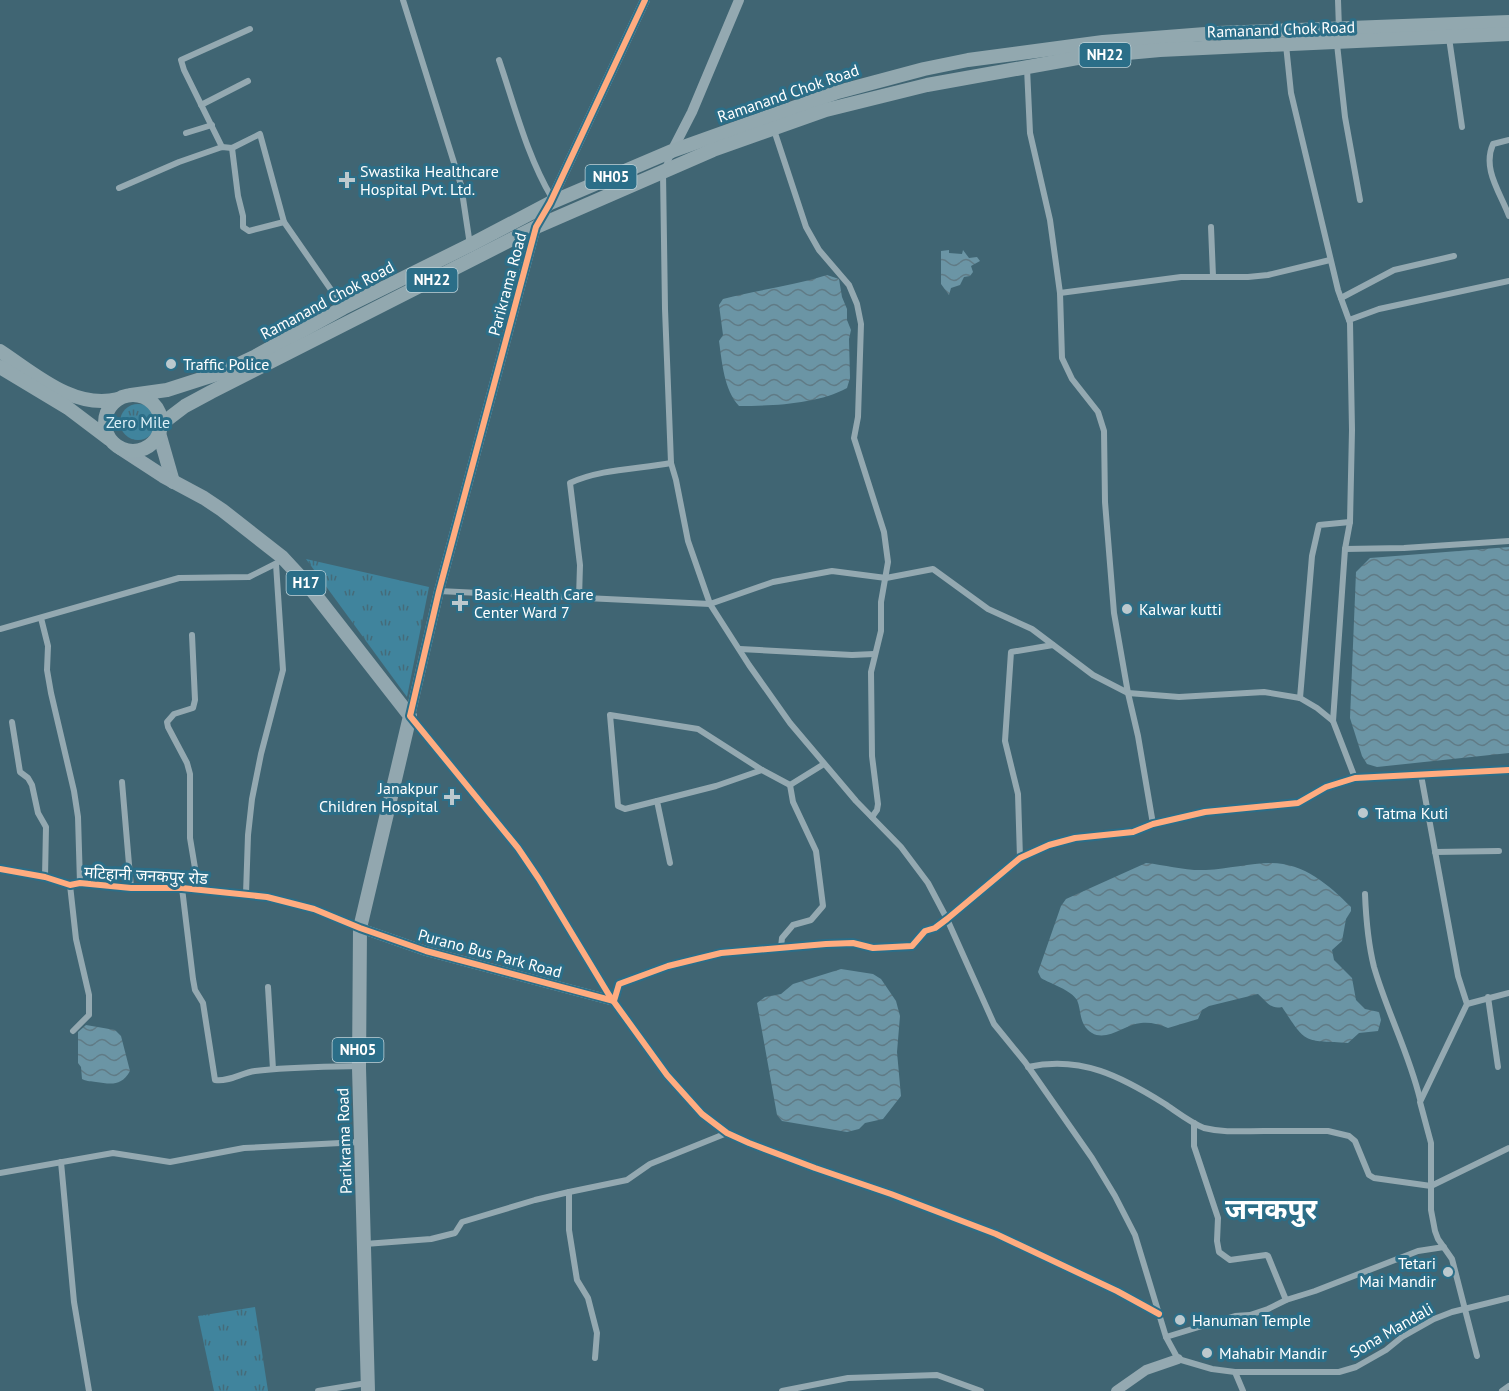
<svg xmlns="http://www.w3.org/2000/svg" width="1509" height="1391" font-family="'PT Sans','Noto Sans Devanagari',sans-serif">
  <defs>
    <pattern id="park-tufts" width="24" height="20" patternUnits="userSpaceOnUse" patternTransform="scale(1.5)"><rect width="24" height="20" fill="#40849d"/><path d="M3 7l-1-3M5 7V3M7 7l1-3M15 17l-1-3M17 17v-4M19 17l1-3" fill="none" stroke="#456b79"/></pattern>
    <pattern id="water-waves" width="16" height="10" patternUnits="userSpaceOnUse" patternTransform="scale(1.5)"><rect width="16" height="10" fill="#6b95a5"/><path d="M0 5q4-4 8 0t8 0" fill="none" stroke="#607b86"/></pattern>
  </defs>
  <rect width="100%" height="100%" fill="#406573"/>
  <!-- park -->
  <g fill="url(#park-tufts)">
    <circle cx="138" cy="422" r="18"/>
    <polygon points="306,559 429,587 407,697"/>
    <polygon points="255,1307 268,1391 214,1391 198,1316"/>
  </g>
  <!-- water -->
  <g fill="url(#water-waves)">
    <polygon points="949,250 949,253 962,254 963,250 969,258 977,257 980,261 971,266 973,272 970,276 964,277 960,285 951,288 949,295 941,284 941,251"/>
    <path d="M827 275 839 279 842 297 847 309V320L851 330 849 339 850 378 847 388C818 404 772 406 739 406 724 390 722 362 719 341L723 335 719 305 723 299C757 290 793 286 827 275Z"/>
    <polygon points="1509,547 1509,753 1377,767 1367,764 1362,756 1350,718 1356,572 1370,558"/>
    <path d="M1146 863C1166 865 1185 871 1206 870 1228 869 1250 863 1271 863 1304 863 1329 885 1351 907V911L1346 919 1342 941 1332 950 1334 960 1352 978 1356 1000 1365 1009 1379 1012 1381 1020 1378 1031 1359 1033 1348 1043C1303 1040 1307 1045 1282 1007 1271 1010 1266 1001 1258 994L1209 1006 1202 1010 1198 1019 1168 1028C1159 1024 1150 1022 1141 1023 1126 1024 1107 1042 1092 1033 1078 1024 1082 1011 1077 1000 1071 990 1051 984 1041 978L1038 972 1061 906 1066 899Z"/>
    <polygon points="841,969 873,974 881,979 896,1001 900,1016 897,1052 901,1096 883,1119 865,1123 859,1129 847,1132 782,1121 777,1115 757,1003 765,997 781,994 793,984"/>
    <path d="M86 1025 115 1030 121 1036 130 1071C121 1087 110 1084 96 1082 91 1081 88 1082 82 1079L81 1067 78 1063V1032Z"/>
  </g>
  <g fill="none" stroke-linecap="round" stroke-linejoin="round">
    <!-- minor -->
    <g stroke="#94a9b1" stroke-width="6">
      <polyline points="403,0 461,185 470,245"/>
      <polyline points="1338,0 1339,29"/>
      <polyline points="1449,38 1462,127"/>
      <polyline points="1337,44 1345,117 1360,200"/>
      <polyline points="1286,45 1291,93 1338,290 1350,323 1352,430 1350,522 1345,549 1333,721 1355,778"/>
      <path d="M499 60C515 107 527 156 552 198"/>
      <polyline points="1027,68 1030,133 1050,220 1060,293"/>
      <polyline points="201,105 248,81"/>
      <polyline points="773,127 806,227 819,250 849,285 857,304 861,324 858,417 854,438 884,532 888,562 881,602 881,631 871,672 872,756 878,804 877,810 872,817"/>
      <polyline points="186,133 212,125"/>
      <path d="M1509 140 1493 144C1482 169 1500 192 1509 216"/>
      <polyline points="222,147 184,70 181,60 250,29"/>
      <polyline points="232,148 238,196 243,216 243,227 249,231 284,222"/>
      <polyline points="672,152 663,173 665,309 671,463 676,480 688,541 710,604 749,665 790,723 856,801 901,847 928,883 947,919 994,1024 1025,1062 1092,1158 1115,1196 1135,1235 1166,1337 1178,1359 1212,1369 1235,1372 1339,1372 1356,1367 1386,1350 1402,1337 1434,1319 1452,1312 1509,1298"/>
      <polyline points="119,188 179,162 222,147 232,148 260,134 284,222 343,307"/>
      <polyline points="1211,227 1213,276"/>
      <polyline points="1341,298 1394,270 1454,256"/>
      <polyline points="1349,320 1379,309 1509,281"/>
      <polyline points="1345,549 1404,548 1509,541"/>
      <polyline points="439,591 710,604 773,582 832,571 886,578 933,569 988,609 1032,629 1093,675 1128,693 1179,697 1264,692 1300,698 1317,708 1333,721"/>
      <path d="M579 598 580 565 570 483C600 469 638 469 671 463"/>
      <polyline points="41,618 48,646 47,670 51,693 74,791 78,817 80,883"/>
      <polyline points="0,629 179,578 249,577 277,563"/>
      <polyline points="192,635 195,700 193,708 174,714 167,722 168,727 187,763 190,774 190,838 196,874 193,890"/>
      <polyline points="740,649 852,655 874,654"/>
      <polyline points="1300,698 1312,556 1319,525 1350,522"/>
      <polyline points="410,716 518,848 539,879 609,995 667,1075 702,1114 727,1133 749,1143 815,1168 891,1194 996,1234 1117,1291 1159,1314"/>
      <polyline points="12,722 20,772 28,778 32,785 38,813 46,827 45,877"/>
      <polyline points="1421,775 1458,976 1467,1004 1420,1102 1431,1143 1431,1210 1435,1231 1438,1239 1452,1259 1477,1356"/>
      <polyline points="122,782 131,888"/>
      <polyline points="657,801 625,809 618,806 610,715 698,729 762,770"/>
      <polyline points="1153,824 1138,736 1128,693 1114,613 1105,502 1104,431 1098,412 1072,379 1062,358 1060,293 1181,277 1248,277 1268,275 1330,260"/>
      <polyline points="1435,852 1499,851"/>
      <polyline points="1020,858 1018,794 1005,741 1011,652 1053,645"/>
      <polyline points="670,863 657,801 716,786 762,770 790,785 824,764"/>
      <polyline points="0,869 45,877 70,885 80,883 131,888 182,888 267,897 314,909 359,928"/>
      <polyline points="70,885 76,939 89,995 89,1015 73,1031"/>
      <path d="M182 888 193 979 195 990 203 1003 215 1080C229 1082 241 1073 255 1071 289 1067 324 1067 358 1066"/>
      <polyline points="246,894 248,835 252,799 261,754 283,670 276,564"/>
      <path d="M1365 894C1366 919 1368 943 1374 967 1387 1012 1409 1053 1420 1099"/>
      <polyline points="781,947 782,938 793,925 811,920 823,906 816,851 793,802 790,785"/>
      <polyline points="268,987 273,1069"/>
      <polyline points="1488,997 1498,1067"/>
      <polyline points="614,1001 619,984 668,966 721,953 826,944 853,943 873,948 912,946 925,931 935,928 947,919 1020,858 1049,845 1075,838 1133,832 1153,824 1205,812 1298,803 1326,787 1355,778 1509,770"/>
      <polyline points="1467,1004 1509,993"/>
      <path d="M1028 1067C1081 1055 1122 1077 1165 1104 1177 1112 1191 1123 1204 1128 1224 1133 1244 1131 1264 1131 1285 1131 1306 1131 1328 1131L1349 1136 1355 1141 1369 1175 1374 1178 1431 1186 1509 1148"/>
      <polyline points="1194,1123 1194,1146 1218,1218 1217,1241 1219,1252 1230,1260 1266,1255 1268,1256 1286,1300"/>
      <polyline points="61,1162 74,1302 89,1391"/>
      <polyline points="0,1173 113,1153 170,1162 244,1148 360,1142"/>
      <polyline points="569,1192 627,1180 650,1164 727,1133"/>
      <polyline points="365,1244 431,1239 455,1233 462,1222 535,1200 569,1192 569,1230 577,1280 588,1298 597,1333 595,1358"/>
      <polyline points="1166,1337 1235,1316 1250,1315 1268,1309 1286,1300 1315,1291 1418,1251 1444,1247"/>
      <polyline points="1235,1372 1243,1391"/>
      <polyline points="318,1391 367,1383"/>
      <polyline points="782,1391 848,1378 937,1375 981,1391"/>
      <polyline points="1502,1391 1509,1386"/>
    </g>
    <!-- tertiary -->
    <g stroke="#94a9b1" stroke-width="10">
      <polyline points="672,151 692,112 739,0"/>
      <polyline points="410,716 439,591 536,227 550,203 645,0"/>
      <polyline points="360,928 426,951 614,1001"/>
      <polyline points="1116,1391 1146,1370 1178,1359"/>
    </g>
    <!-- primary -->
    <g stroke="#92a7af" stroke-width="14">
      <polyline points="159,433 173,482"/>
      <polyline points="120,448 163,476 204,498 222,510 282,557 307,584 410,716 360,928 359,1068 368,1391"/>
    </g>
    <!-- trunk -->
    <g stroke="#92a8af" stroke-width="14">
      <path d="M0 351C35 374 74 410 118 399"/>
      <polyline points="0,367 68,408 109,439"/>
      <polyline points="131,395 167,390 220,373 256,356 343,308 470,245 550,203 672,151 838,92 924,69 968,60 1103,42 1218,33 1509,22"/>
      <circle cx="133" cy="423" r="28"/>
      <polyline points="160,425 185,406 211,392 536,227 713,150 826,110 927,85 1083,57 1160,50 1509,34"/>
    </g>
    <!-- cycleway casing -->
    <g stroke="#2b6e88" stroke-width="10">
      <g id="cycleway">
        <polyline points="645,0 550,203 536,227 439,591 410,716 518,848 539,879 609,995 667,1075 702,1114 727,1133 749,1143 815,1168 891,1194 996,1234 1117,1291 1159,1314"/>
        <polyline points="0,869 45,877 70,885 80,883 131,888 182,888 267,897 314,909 360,928 426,951 614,1001 619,984 668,966 721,953 826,944 853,943 873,948 912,946 925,931 935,928 947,919 1020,858 1049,845 1075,838 1133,832 1153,824 1205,812 1298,803 1326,787 1355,778 1509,770"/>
      </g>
    </g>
    <!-- cycleway -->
    <use href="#cycleway" stroke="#ffac80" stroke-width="6"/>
  </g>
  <!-- markers -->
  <g fill="#bcc9ce" stroke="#2b6e88" stroke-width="2">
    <path d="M344 171h6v6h6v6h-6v6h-6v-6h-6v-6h6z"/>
    <circle cx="171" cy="364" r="6"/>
    <path d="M457 594h6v6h6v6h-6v6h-6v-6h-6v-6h6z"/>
    <circle cx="1127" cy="609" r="6"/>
    <path d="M449 788h6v6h6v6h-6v6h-6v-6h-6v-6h6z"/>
    <circle cx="1363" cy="813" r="6"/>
    <circle cx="1448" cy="1272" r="6"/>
    <circle cx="1180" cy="1320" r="6"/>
    <circle cx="1207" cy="1353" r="6"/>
  </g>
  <g text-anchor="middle" stroke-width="6" stroke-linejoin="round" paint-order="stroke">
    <!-- shield labels -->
    <g fill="#2b6e88" stroke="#bfd4db" stroke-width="1.5">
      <rect x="1079.5" y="43" width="51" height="24" rx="4.5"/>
      <rect x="585.5" y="165" width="51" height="24" rx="4.5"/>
      <rect x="406.5" y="268" width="51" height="24" rx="4.5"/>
      <rect x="286.5" y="571" width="39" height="24" rx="4.5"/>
      <rect x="332.5" y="1038" width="51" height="24" rx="4.5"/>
    </g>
    <g font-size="15" font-weight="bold" fill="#fff">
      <text x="1105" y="60">NH22</text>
      <text x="611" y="182">NH05</text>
      <text x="432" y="285">NH22</text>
      <text x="306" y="588">H17</text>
      <text x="358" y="1055">NH05</text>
    </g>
    <!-- street labels -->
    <g font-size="16" fill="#fff" stroke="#2b6e88">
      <text transform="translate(1281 29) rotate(-2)" y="6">Ramanand Chok Road</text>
      <text transform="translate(788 93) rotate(-19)" y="6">Ramanand Chok Road</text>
      <text transform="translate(507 284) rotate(-75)" y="6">Parikrama Road</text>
      <text transform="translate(327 300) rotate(-28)" y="6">Ramanand Chok Road</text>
      <text transform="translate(146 875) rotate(3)" y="6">मटिहानी जनकपुर रोड</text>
      <text transform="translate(490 953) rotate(15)" y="6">Purano Bus Park Road</text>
      <text transform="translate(344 1141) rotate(-92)" y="6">Parikrama Road</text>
      <text transform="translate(1391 1330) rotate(-30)" y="6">Sona Mandali</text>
    </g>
    <!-- poi labels -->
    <g font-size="16" fill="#fff" stroke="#2b6e88" text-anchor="start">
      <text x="360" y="177">Swastika Healthcare<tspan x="360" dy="18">Hospital Pvt. Ltd.</tspan></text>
      <text x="183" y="370">Traffic Police</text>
      <text x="474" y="600">Basic Health Care<tspan x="474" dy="18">Center Ward 7</tspan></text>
      <text x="1139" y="615">Kalwar kutti</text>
      <text x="438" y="794" text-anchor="end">Janakpur<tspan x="438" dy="18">Children Hospital</tspan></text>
      <text x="1375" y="819">Tatma Kuti</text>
      <text x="1436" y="1269" text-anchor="end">Tetari<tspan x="1436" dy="18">Mai Mandir</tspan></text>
      <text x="1192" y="1326">Hanuman Temple</text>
      <text x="1219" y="1359">Mahabir Mandir</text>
    </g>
    <!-- park labels -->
    <g font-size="16" fill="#dbeff7" stroke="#2b6e88">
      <text x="138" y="428">Zero Mile</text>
    </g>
    <!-- town labels -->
    <g font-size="28" font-weight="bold" fill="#fff" stroke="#2b6e88">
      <text x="1271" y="1219">जनकपुर</text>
    </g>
  </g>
</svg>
